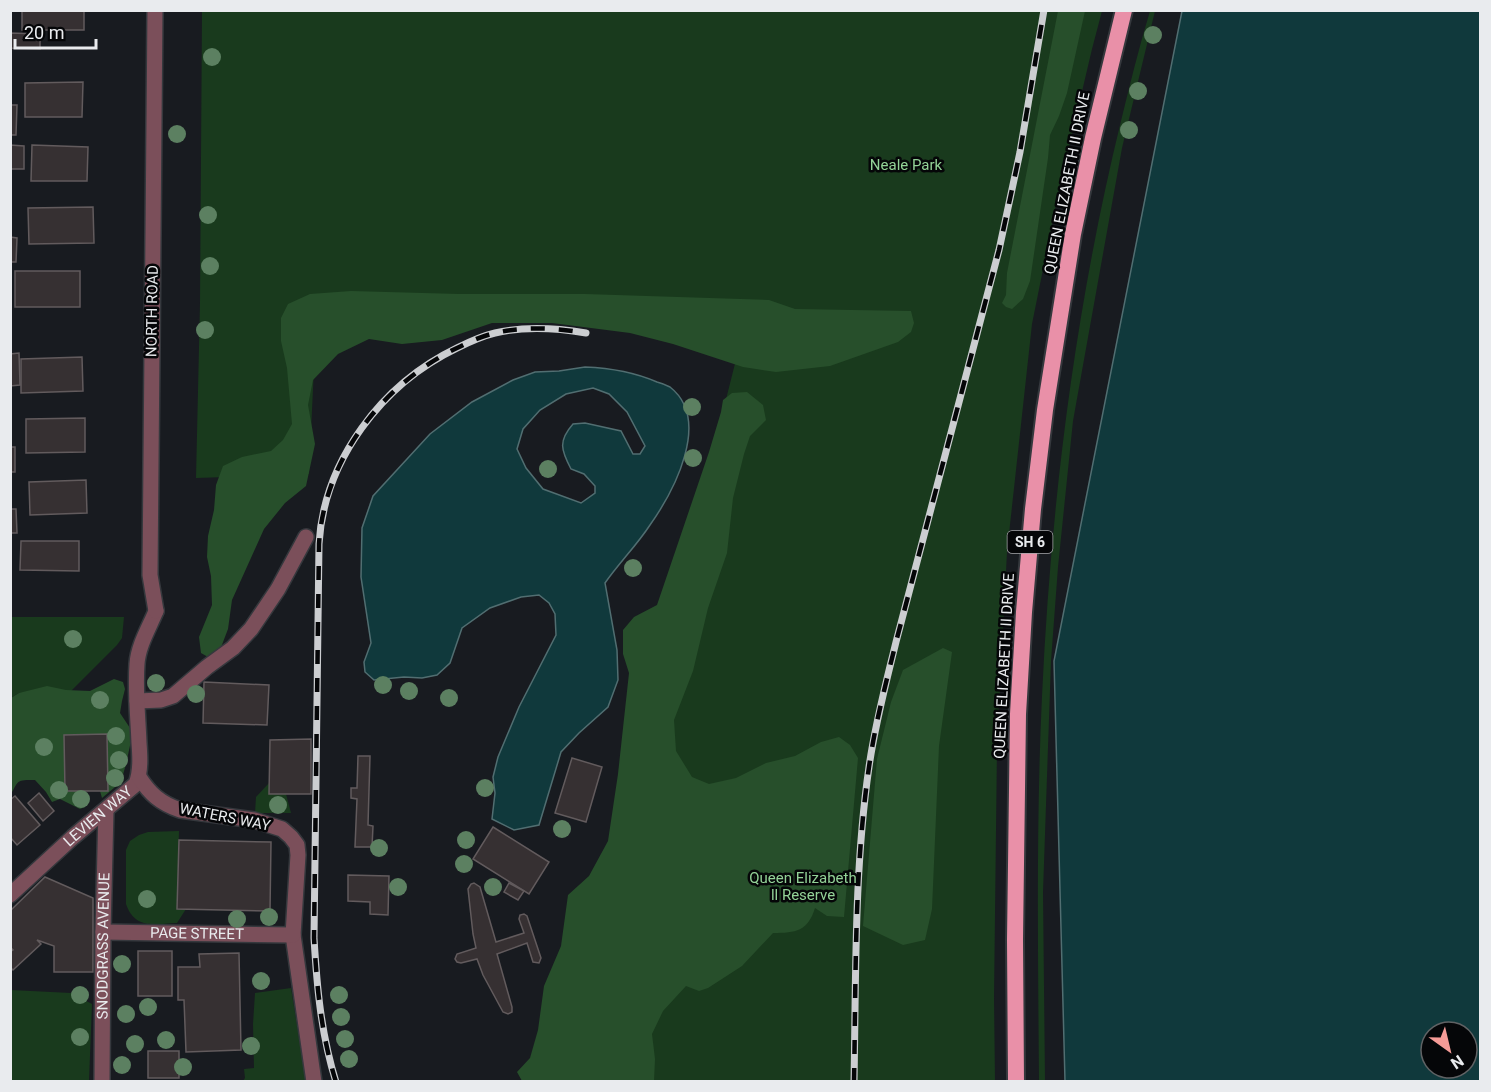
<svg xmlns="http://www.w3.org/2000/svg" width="1491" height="1092" font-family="Roboto,sans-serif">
  <rect width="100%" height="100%" fill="#181b20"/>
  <!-- green -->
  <g fill="#193a1d">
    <polygon points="202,11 1102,11 1092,49 1060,185 1032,324 1007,552 997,747 994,998 995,1081 563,1081 615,840 748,312 317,304 309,474 196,478 200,303"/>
    <path d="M1150 11H1155L1122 148 1073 421 1058 567 1051 661 1043 892 1045 1081H1039C1038 953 1036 824 1042 696 1051 502 1075 309 1121 121 1130 84 1139 47 1150 11Z"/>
    <polygon points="11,617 124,617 122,638 117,645 71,691 19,693 11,698"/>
    <polygon points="270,782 286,794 291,813 255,813 256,797"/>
    <path d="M179 831 177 909H186L177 923C155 924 135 930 126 904V850L130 841 139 835 148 832Z"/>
    <polygon points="291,988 306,1081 243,1081 245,1078 244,1069 254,1068 253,1024 255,993"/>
    <polygon points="11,990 71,993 92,1004 89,1081 11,1081"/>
  </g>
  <!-- forest -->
  <g fill="#274f2b">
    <polygon points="1058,11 1085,11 1067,93 1059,116 1050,135 1048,158 1030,281 1023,299 1012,309 1006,307 1002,303 1006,295 1007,273"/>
    <polygon points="351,291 459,294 585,294 769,300 795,309 911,311 914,323 911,332 898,342 830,366 776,372 743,367 673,344 630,333 552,323 492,323 442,340 402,344 369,339 338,354 313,380 308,405 315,444 306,486 285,503 264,529 232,600 228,629 220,650 208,657 201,653 199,637 212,605 211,576 207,557 208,536 214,510 216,485 223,466 242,457 271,451 283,440 292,424 287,368 281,341 281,318 288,304 310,294"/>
    <path d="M747 392 763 405 766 420 750 436 744 454 733 498 727 553 708 608 693 671 674 720 676 751 692 777 709 784 736 778 766 763 795 756 821 742 839 737 850 745 858 758 844 917 827 916 815 908C808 931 796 933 773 933L742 966 708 988 699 991 686 986 663 1011 652 1034 655 1059 654 1081H522L517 1072 530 1058 538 1030 544 986 561 946 568 895 589 876 608 841 618 774 629 673 623 654V630L634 617 657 605 709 452 721 412 723 400 732 393Z"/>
    <polygon points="943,648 952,652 939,746 932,909 925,940 903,945 863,926 877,759 891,702 903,670"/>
    <path d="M114 679 123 682 125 689 122 701 120 713 130 728 131 741 126 764 121 782 102 798 100 791H108L107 734 65 735V791H86L85 807 80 809 60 799 52 802 46 792 35 780C16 780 19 780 11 794V698L19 693 47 686 66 690 90 691Z"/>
  </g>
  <!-- water -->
  <g fill="#10393c" stroke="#516e71" stroke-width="1.5" fill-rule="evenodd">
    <path d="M1182 11H1480V1081H1065L1054 661ZM1431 1032H1467V1068H1431Z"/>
    <path d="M585 367C610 368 634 372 657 382 661 383 666 385 670 387 712 420 674 491 650 525 637 545 619 563 605 583L617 650 618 680 608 707 579 733 561 752 539 825 514 830 492 819 495 793 493 777 498 757 519 707 556 635 555 614 549 603 539 595 521 597 490 608 462 628 450 663 437 675 422 678 404 677 374 680 365 672 364 662 371 643 361 577 362 528 373 496 430 434 472 402 513 380 535 372 559 371ZM593 388 609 394 627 412 645 446 640 454H633L621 431 585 423 573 424C558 441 561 450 571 469L584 474 595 486V493L581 503 543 489 526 468 517 449 523 429 540 410 566 394Z"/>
  </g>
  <!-- building -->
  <g fill="#363032" stroke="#625b5d" stroke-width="1.5">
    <rect x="22" y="10" width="62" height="20"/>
    <polygon points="10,33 40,34 40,49 10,48"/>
    <polygon points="83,82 82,117 25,117 25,83"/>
    <polygon points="10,105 17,105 16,135 10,135"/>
    <polygon points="10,145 24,146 24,169 10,169"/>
    <polygon points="32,145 88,147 87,181 31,181"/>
    <polygon points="93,207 94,243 29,244 28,208"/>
    <polygon points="10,237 17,238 16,262 10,262"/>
    <rect x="15" y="271" width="65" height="36"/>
    <polygon points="19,353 20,385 10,386 10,354"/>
    <polygon points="82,357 83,391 21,393 21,359"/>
    <polygon points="85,418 85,452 26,453 26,419"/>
    <rect x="10" y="447" width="5" height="25"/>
    <polygon points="86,480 87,513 30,515 29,482"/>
    <polygon points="10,509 16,509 17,533 10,533"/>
    <polygon points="21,541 79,541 79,571 20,570"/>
    <polygon points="204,682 269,685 267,725 203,723"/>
    <polygon points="107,734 108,791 65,791 64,735"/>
    <polygon points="311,739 311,794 269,794 270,740"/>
    <polygon points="358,756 370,756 368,825 373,826 372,847 355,847 357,799 351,798 351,788 357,788"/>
    <polygon points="572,758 602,767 586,822 555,813"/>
    <polygon points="39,793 54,811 43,821 28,803"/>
    <polygon points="15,796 40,825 17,845 10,837 10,800"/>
    <polygon points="493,827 549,862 529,894 473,859"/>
    <polygon points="179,840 271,842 270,911 177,909"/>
    <polygon points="348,875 389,876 388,915 370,914 370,902 348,901"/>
    <polygon points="45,877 93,898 93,972 54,972 54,946 37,940 41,944 13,970 10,967 10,952 13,950 10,947 10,911"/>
    <polygon points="474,883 480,887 496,942 524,933 519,919 520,915 524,914 527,916 541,958 539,963 533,962 527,943 497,954 512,1007 512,1012 508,1014 503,1012 483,975 477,959 461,963 457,962 455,959 457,954 476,948 473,934 468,889 471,884"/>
    <polygon points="509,883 524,891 518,900 504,892"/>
    <rect x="138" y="951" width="34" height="45"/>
    <polygon points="239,953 241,1050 186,1052 184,1000 178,1000 178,967 200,967 199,954"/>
    <rect x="148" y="1051" width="31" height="27"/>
  </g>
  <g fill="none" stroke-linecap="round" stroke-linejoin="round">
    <!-- service casing -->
    <g stroke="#35383d" stroke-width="18">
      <g id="service">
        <polyline points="137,701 161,700 173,696 207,667 233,648 251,629 278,589 306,537"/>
        <polyline points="293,935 314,1082"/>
      </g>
    </g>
    <!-- pedestrian casing -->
    <g stroke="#35383d" stroke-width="18">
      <g id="pedestrian">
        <path id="s1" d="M10 895 73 837 136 784C141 771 140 756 139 743 138 717 135 690 137 664 138 646 149 628 156 611"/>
        <path id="s2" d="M103 932 293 935 298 855 297 845 291 837 282 829 254 820 180 810C160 803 150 794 139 777"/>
        <path id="s3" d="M102 1082 103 932 106 810"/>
      </g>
    </g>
    <!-- minor casing -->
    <g stroke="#35383d" stroke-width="18">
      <polyline id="minor" points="155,10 150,575 156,611"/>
    </g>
    <!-- trunk casing -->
    <g stroke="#35383d" stroke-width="20">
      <polyline id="trunk" points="1016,1082 1015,940 1018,714 1024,612 1033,509 1045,410 1073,234 1093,138 1124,10"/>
    </g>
    <!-- service -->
    <use href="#service" stroke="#7b4f5a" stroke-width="15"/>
    <!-- pedestrian -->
    <use href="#pedestrian" stroke="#7b4f5a" stroke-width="15"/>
    <!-- minor -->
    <use href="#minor" stroke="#7b4f5a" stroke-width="15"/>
    <!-- trunk -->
    <use href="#trunk" stroke="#e990a8" stroke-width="16"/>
    <!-- rail casing -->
    <g stroke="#ccced1" stroke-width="7">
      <g id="rail">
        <path d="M336 1082C321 1034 317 988 314 938L319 544C324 460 382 384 457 348 469 342 482 336 495 333 525 326 556 328 586 333"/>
        <path d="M854 1082C856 977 854 870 869 767 875 724 886 683 896 642L999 250 1020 152 1044 10"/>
      </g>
    </g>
    <!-- rail -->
    <use href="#rail" stroke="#050608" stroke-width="4.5" stroke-dasharray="14" stroke-linecap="butt"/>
  </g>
  <!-- trees -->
  <g fill="#5c8061">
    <circle cx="1153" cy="35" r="9"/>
    <circle cx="212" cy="57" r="9"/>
    <circle cx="1138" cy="91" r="9"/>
    <circle cx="1129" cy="130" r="9"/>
    <circle cx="177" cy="134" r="9"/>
    <circle cx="208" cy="215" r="9"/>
    <circle cx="210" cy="266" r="9"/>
    <circle cx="205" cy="330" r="9"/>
    <circle cx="692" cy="407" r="9"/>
    <circle cx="693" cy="458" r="9"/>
    <circle cx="548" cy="469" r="9"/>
    <circle cx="633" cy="568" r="9"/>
    <circle cx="73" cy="639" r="9"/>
    <circle cx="156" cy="683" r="9"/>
    <circle cx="383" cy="685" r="9"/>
    <circle cx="409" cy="691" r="9"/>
    <circle cx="196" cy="694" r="9"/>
    <circle cx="449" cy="698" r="9"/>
    <circle cx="100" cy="700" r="9"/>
    <circle cx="116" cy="736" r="9"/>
    <circle cx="44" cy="747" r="9"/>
    <circle cx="119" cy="760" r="9"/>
    <circle cx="115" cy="778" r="9"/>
    <circle cx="485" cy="788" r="9"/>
    <circle cx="59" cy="790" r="9"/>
    <circle cx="81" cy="799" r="9"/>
    <circle cx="278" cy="805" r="9"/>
    <circle cx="562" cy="829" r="9"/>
    <circle cx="466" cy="840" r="9"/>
    <circle cx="379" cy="848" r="9"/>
    <circle cx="464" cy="864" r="9"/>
    <circle cx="398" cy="887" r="9"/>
    <circle cx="493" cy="887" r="9"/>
    <circle cx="147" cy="899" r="9"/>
    <circle cx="269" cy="917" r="9"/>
    <circle cx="237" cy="919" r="9"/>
    <circle cx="122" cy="964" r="9"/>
    <circle cx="261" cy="981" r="9"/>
    <circle cx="80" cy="995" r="9"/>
    <circle cx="339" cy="995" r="9"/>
    <circle cx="148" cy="1007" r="9"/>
    <circle cx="126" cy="1014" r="9"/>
    <circle cx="341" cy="1017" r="9"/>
    <circle cx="80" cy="1037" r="9"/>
    <circle cx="345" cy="1039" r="9"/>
    <circle cx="166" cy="1040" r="9"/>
    <circle cx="135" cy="1044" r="9"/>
    <circle cx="251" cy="1046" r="9"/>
    <circle cx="349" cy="1059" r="9"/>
    <circle cx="122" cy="1065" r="9"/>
    <circle cx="183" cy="1067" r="9"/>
  </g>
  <g text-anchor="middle" stroke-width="5" stroke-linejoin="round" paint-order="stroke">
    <!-- shield labels -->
    <rect fill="#050608" stroke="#a5a6a9" stroke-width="1.5" x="1007.5" y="531" width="45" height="22" rx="4.5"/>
    <g font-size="14" font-weight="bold" fill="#e9ebee">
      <text x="1030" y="547">SH 6</text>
    </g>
    <!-- park labels -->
    <g font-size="15" fill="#93d297" stroke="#050608">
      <text x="906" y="170">Neale Park</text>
      <text x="803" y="883">Queen Elizabeth<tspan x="803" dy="17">ll Reserve</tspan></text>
    </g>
    <!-- street labels -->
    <g font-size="15" fill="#e9ebee" stroke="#050608">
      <text transform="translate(1067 183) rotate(-79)" y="5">QUEEN ELIZABETH II DRIVE</text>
      <text transform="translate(152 311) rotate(-89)" y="5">NORTH ROAD</text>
      <text transform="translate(1004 666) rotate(-87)" y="5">QUEEN ELIZABETH II DRIVE</text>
      <text dy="5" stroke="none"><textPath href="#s1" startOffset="118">LEVIEN WAY</textPath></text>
      <text transform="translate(225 817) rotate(11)" y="5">WATERS WAY</text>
      <text dy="5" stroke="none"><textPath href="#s2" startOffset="94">PAGE STREET</textPath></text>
      <text dy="5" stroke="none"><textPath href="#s3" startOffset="136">SNODGRASS AVENUE</textPath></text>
    </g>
  </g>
  <!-- border -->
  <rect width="1491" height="1092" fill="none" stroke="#e9ebee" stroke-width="24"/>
  <!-- north arrow -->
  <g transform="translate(1449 1050) rotate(146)"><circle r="28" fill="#050608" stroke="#606264" stroke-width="1.5"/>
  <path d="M0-4.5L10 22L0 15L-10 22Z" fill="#f59b97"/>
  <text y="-9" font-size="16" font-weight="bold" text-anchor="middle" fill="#e9ebee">N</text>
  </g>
  <!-- scale -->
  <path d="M15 39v9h81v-9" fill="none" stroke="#e9ebee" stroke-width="3"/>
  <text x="24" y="39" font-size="18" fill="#e9ebee" stroke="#050608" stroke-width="4.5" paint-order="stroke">20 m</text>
</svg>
